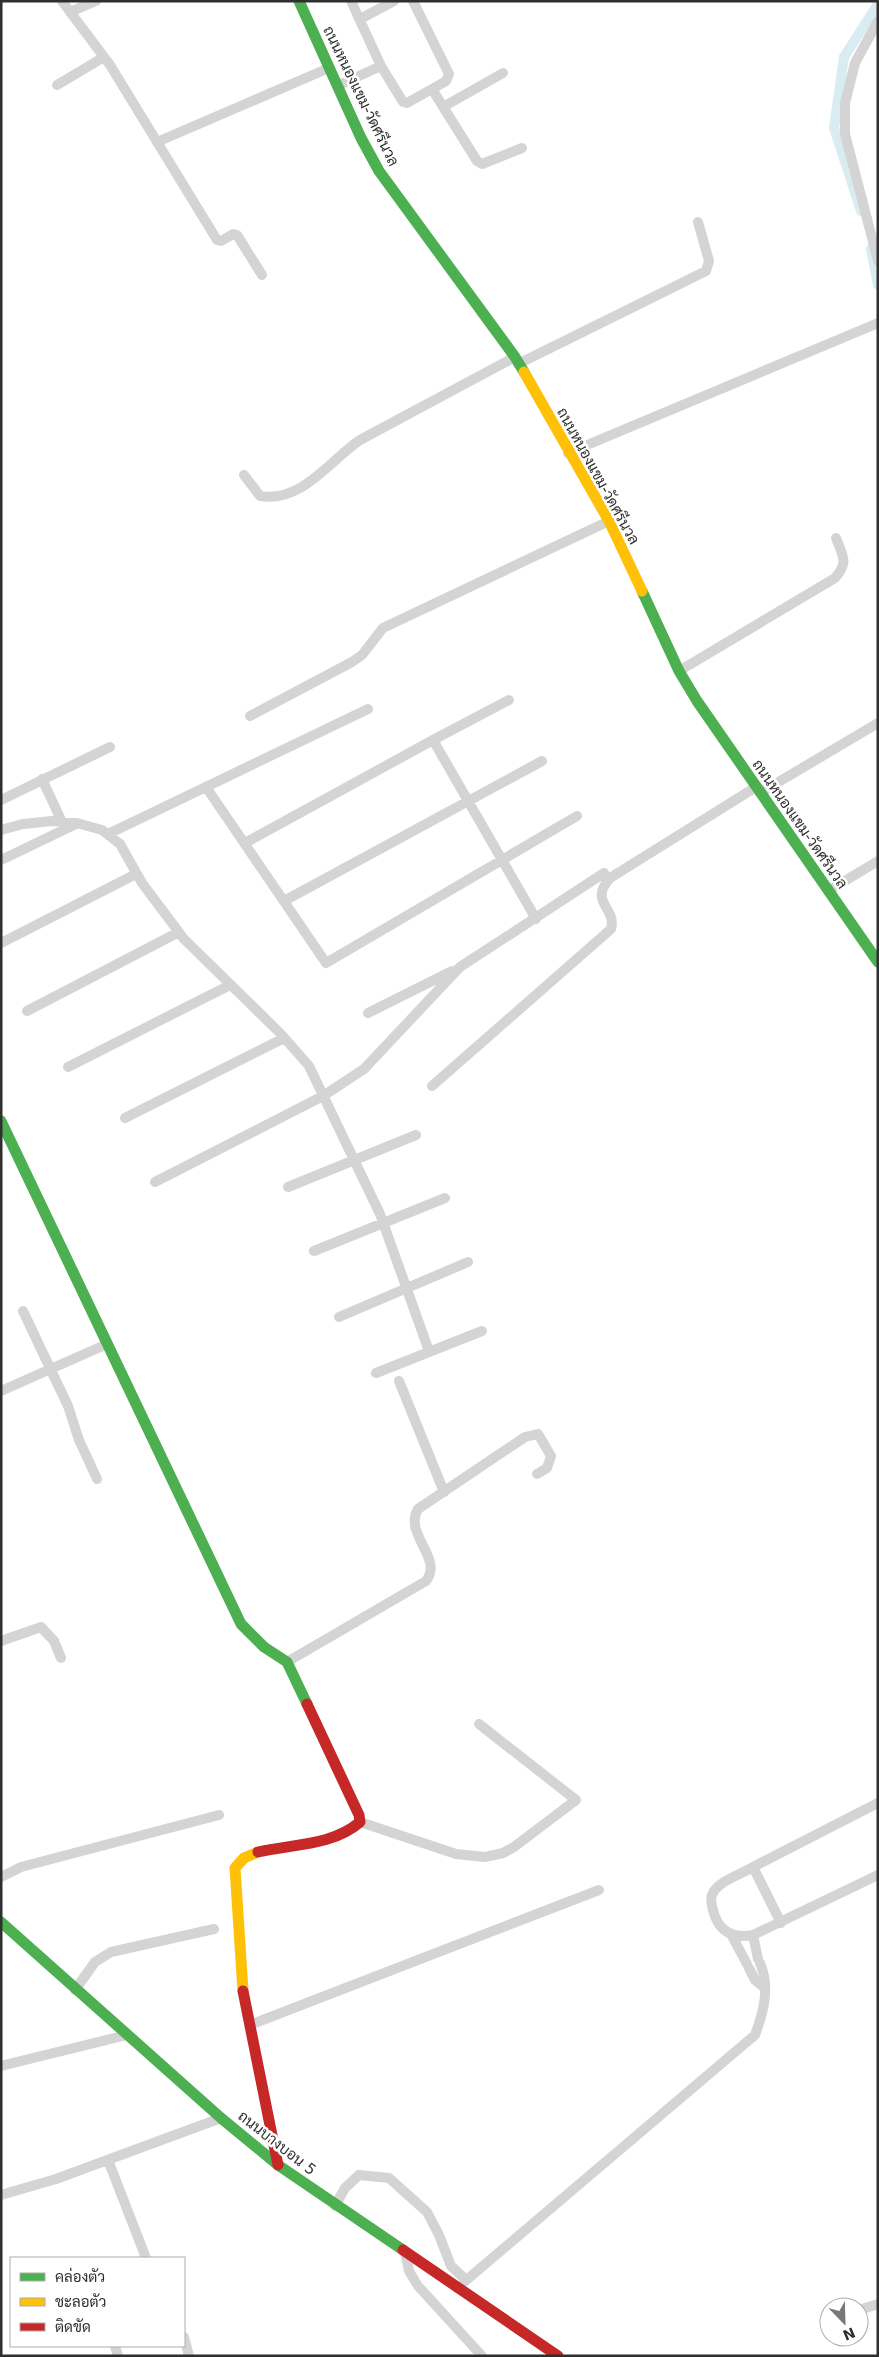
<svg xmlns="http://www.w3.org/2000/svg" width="879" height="2357" font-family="'DejaVu Sans',Sarabun,sans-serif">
	<rect width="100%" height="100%" fill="#fff"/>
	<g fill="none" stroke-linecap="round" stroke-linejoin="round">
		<path stroke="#d8ecf2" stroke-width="10" d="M861,211L834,128L844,57L878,4
			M871,249L878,285"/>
		<path stroke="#d4d4d4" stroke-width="10" d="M62,1L110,65L217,240L221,241L233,234L237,235L262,275
			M413,1L449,74L446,81L432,89
			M70,12L96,1
			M360,19L394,1
			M878,21L855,63L845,103V134L878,261
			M381,66L403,102L407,103L432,89L477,161L482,164L522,148
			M57,85L104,57
			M337,86L381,66L351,1
			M443,107L503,73
			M157,142L329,68
			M518,364L706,271L709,261L698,222
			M568,453L878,323
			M244,475L260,496C302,503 329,461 360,440L515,357
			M679,671L835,578C849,562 843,557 836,538
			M250,716L352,662L362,655L383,628L609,521
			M433,740L509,700
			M42,779L62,822
			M206,787L326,963L577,816
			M760,793L878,723
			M1,800L110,747
			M1,830L23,824L52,821L77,823L102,830L120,844L142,883L184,939L281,1034L309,1066L380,1214L429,1351
			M108,834L368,709
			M245,843L433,740L536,919
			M1,860L76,824
			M828,891L878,861
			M284,901L542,761
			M1,943L136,874
			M27,1011L179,932
			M368,1013L452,971
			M68,1067L230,985
			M432,1086L611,929C617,907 588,903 610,878L756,787
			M125,1118L284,1038
			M155,1182L323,1096L364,1069L460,967L604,873
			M288,1187L416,1135
			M314,1251L445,1198
			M23,1311L68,1406L79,1440L97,1479
			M339,1317L468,1262
			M376,1373L482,1331
			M399,1381L444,1492
			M1,1391L107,1344
			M1,1641L41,1627L54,1641L61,1658
			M287,1662L426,1581C444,1558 403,1534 418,1509L525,1437L538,1434L551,1456L547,1468L537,1474
			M360,1822L456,1854L485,1857L503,1853L514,1847L576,1800L479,1724
			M753,1867C742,1874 717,1881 712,1895C710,1899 712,1906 713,1910C718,1931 732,1939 753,1935L878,1875
			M1,1877L21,1867L219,1815
			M781,1923L753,1867L878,1803
			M753,1935L758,1959
			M732,1936L747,1964
			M749,1968L755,1980L765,1988
			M75,1990L95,1962L111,1952L214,1929
			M250,2025L599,1890
			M1,2066L127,2035
			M108,2160L146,2258
			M1,2195L56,2179L221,2118
			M335,2206L345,2188L359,2175L389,2178L427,2212L439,2235L451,2266L466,2280
			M405,2252L409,2271L418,2286L482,2356
			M457,2288L755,2035C764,2011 770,1987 760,1963
			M859,2310L878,2304
			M184,2337L189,2356
			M115,2346L118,2356"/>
		<path stroke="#4caf50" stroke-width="11" d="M299,1L361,138L379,171L515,357L524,372
			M642,591L679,671L697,701L878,962
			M1,1121L241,1624L264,1647L287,1662L307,1704
			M1,1922L221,2118L278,2165L403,2250"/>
		<path stroke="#ffc107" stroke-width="11" d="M524,372L609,521L642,591
			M243,1991L235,1868L244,1858L258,1852"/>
		<path stroke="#c62828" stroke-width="11" d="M258,1852C293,1844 332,1846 360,1822L359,1815L307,1704
			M243,1991L278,2165
			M403,2250L558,2356"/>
	</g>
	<g text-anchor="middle" stroke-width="5" stroke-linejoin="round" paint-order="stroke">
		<g font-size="15" fill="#2f2f2f" stroke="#fff">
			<text transform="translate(361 96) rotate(64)" y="5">ถนนหนองแขม-วัดศรีนวล</text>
			<text transform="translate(598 476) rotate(61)" y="5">ถนนหนองแขม-วัดศรีนวล</text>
			<text transform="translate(800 824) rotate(55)" y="5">ถนนหนองแขม-วัดศรีนวล</text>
			<text transform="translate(277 2143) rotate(38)" y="5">ถนนบางบอน 5</text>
		</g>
	</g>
	<rect width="879" height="2357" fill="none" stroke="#2f2f2f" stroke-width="5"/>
	<rect x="10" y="2257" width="175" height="90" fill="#ffffff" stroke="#acacac"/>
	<rect x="20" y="2273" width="25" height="8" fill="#4caf50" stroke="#acacac"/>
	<text x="55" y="2282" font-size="15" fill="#2f2f2f">คล่องตัว</text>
	<rect x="20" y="2298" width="25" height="8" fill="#ffc107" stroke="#acacac"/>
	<text x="55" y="2307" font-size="15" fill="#2f2f2f">ชะลอตัว</text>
	<rect x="20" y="2323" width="25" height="8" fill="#c62828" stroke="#acacac"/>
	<text x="55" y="2332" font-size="15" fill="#2f2f2f">ติดขัด</text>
	<g transform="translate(844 2322) rotate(157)"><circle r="24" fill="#ffffff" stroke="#acacac"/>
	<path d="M0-4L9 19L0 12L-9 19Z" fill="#787878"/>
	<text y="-8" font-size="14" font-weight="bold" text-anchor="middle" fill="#2f2f2f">N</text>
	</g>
</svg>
